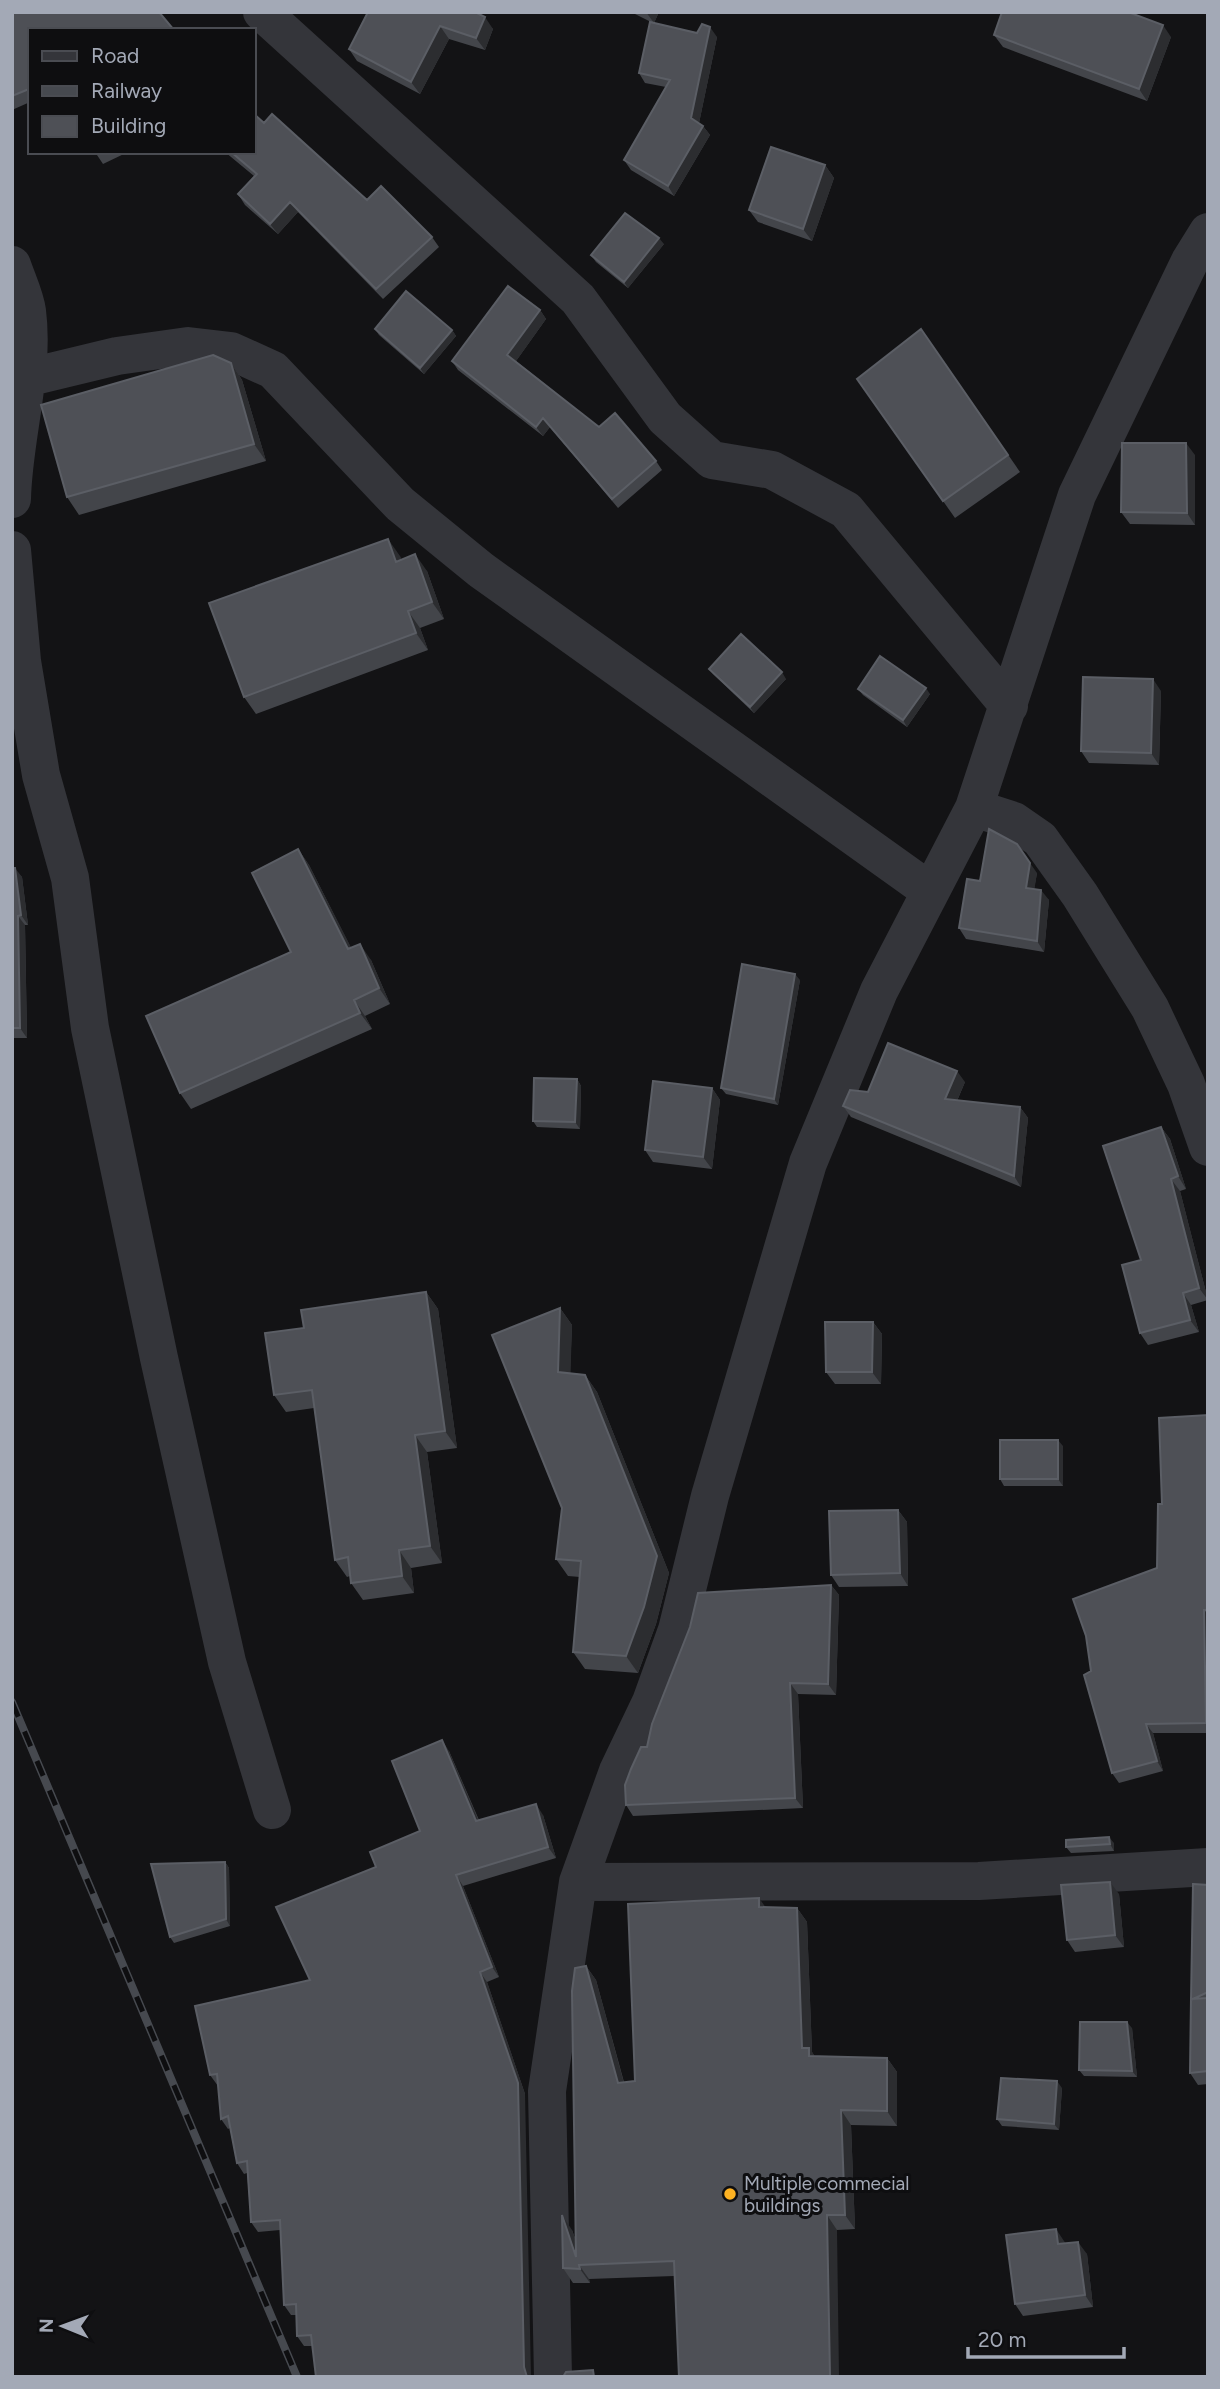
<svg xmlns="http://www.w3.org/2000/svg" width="1220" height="2389" font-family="Figtree,sans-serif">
	<rect width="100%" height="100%" fill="#131315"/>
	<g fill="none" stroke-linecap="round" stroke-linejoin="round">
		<path stroke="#34353a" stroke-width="38" d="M262,12L578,299L665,418L712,460L772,470L846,510L1009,706
			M12,265C17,280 25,296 27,311C35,372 13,439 12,499
			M26,378L117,356L188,346L231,351L273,370L400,504L481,570L930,891
			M12,550L22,661L41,775L70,878L90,1028L159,1358L227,1662L272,1810
			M974,808L1014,821L1040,839L1080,895L1150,1008L1186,1084L1208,1147
			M578,1882L979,1881L1208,1867
			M553,2377L547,2091L578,1882L618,1771L651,1702L677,1630L710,1496L808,1163L879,991L974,808L1077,495L1190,261L1208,232"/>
		<g stroke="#46494f" stroke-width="8">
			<path id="rail" d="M12,1702L297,2377"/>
		</g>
		<use href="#rail" stroke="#0e0e10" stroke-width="5" stroke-dasharray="16" stroke-linecap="butt"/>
	</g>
	<path fill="#43454a" d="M12,12L30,30V102L12,110Z
		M363,12H475L493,29L485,50L449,39L420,94L357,61L349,49L367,13Z
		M631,12H659L654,23L717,37L699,123L703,126L710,135L674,196L631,170L624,160L666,87L645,83L639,73L653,23Z
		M994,35L1171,37L1147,101L1003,47Z
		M264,123L367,200L432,237L439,247L383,299L298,212L278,234L245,205L238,194L254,176L225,152H254Z
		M95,152H128L103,164Z
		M825,165L834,178L812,241L758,222L749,210Z
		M664,244L628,288L596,262L591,255Z
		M540,310L546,319L516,361L599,427L656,461L662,470L618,508L550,427L543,436L458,370L452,361Z
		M375,329L452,330L456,336L424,374L379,335Z
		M921,329L1020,472L955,518L857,379Z
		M231,363L242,380L266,461L79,515L67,497Z
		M1195,455V525L1130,524L1121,512Z
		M400,556L401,560L427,571L444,619L420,628L428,650L256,714L244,697Z
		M709,669L786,679L754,713L714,675Z
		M858,689L930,694L907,727L863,695Z
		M1161,691L1159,765L1089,763L1081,751Z
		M298,849L309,865L351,948L371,960L390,1004L365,1016L372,1029L191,1109L180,1093L291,952Z
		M12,868L22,877L28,925H25L27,1038H12Z
		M1037,873L1034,889L1049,900L1044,952L966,939L959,928L980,881Z
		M800,980L778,1105L726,1094L721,1088Z
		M577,1079L581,1086L580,1129L537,1127L533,1121Z
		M965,1082L957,1101L1020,1107L1028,1118L1021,1187L851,1117L843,1106L868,1092Z
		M712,1088L720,1100L712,1169L653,1162L645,1150Z
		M1161,1127L1170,1139L1186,1189L1180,1191L1208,1300L1191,1305L1199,1332L1148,1345L1140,1333L1141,1260Z
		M426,1292L438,1309L457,1448L427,1452L442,1563L411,1568L414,1593L363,1600L351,1583L350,1576L347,1577L335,1560L314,1408L286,1412L274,1395L304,1328Z
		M560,1308L572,1325L570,1373L585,1375L597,1392L669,1573L656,1624L638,1673L585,1669L573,1652L580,1577L568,1576L556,1559L562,1508Z
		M873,1322L882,1334L881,1384H835L826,1372Z
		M1208,1415V1733H1153L1163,1771L1119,1783L1112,1773L1091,1671L1157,1568L1162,1504Z
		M1063,1446V1486H1004L1000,1479Z
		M898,1510L907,1522L908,1586L839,1587L831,1575Z
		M831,1585L839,1595L836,1695L798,1694L803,1808L633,1816L626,1805L647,1747Z
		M449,1751L479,1820L543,1815L556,1858L463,1886L499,1977L487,1982L525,2094L312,2346H304L297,2336L296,2315H291L284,2305L280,2230L258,2232L251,2222L247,2173L244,2174L237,2163L230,2128L228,2129L221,2119L218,2086L210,2075L310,1980L376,1867L420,1831Z
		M1114,1843V1851L1071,1853L1066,1847Z
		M225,1862L229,1868L230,1926L174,1943L170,1937Z
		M1193,1884L1208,1885V2084L1198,2085L1190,2073Z
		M1119,1894L1124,1947L1075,1952L1067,1940Z
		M765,1907L797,1908L807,1922L812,2052L815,2057L887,2058L897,2072V2126L851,2125L855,2229L837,2230L674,2276L589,2279L590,2283H573L563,2268L572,2230L576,2241L586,1966L596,1980L624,2082L635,2081Z
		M1132,2028L1137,2077L1084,2076L1079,2070Z
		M1062,2088L1059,2130L1002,2126L997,2119Z
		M1064,2241L1065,2244L1087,2254L1093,2307L1023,2316L1015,2304Z"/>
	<path fill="#2c2d30" d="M646,12H659L654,23Z
		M485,17L493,29L485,50L476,38Z
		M1163,25L1171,37L1147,101L1139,89Z
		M440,26L449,39L420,94L411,82Z
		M710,27L717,37L698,128L691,118Z
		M703,126L710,135L674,196L668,186Z
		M825,165L834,178L812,241L803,229Z
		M290,202L298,212L278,234L270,224Z
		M659,238L664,244L628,288L624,282Z
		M540,310L546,319L514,364L507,355Z
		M452,330L456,336L424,374L420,368Z
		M231,363L242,380L266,461L254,444Z
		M543,418L550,427L543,436L536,427Z
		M1186,443L1195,455V525L1187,513Z
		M388,539L400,556L408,579L396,562Z
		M415,554L427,571L444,619L432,602Z
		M408,611L420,628L428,650L416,633Z
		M782,672L786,679L754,713L750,707Z
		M1153,679L1161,691L1159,765L1151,753Z
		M926,688L930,694L907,727L903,720Z
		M298,849L309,865L360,965L348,949Z
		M1030,863L1037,873L1033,898L1026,888Z
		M15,868L22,877L28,925L21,915Z
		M1041,890L1049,900L1044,952L1037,941Z
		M18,916L25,925L27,1038L20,1028Z
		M360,944L371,960L390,1004L379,988Z
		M795,974L800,980L778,1105L774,1099Z
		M354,1000L365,1016L372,1029L360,1013Z
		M957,1071L965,1082L953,1110L945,1099Z
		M577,1079L581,1086L580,1129L575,1122Z
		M712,1088L720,1100L712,1169L703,1157Z
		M1020,1107L1028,1118L1021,1187L1014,1176Z
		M1161,1127L1170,1139L1186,1189L1178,1176Z
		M1171,1179L1180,1191L1208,1300L1199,1288Z
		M426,1292L438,1309L457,1448L445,1431Z
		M1183,1293L1191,1305L1199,1332L1190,1320Z
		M560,1308L572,1325L570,1390L558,1372Z
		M873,1322L882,1334L881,1384L872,1372Z
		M585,1375L597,1392L669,1573L656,1624L638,1673L626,1656Z
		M415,1435L427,1452L442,1563L430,1546Z
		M1058,1440L1063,1446V1486L1058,1479Z
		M898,1510L907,1522L908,1586L900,1573Z
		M399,1550L411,1568L414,1593L402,1576Z
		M831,1585L839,1595L836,1695L828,1684Z
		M1204,1610L1208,1615V1725L1206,1723Z
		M790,1683L798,1694L803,1808L795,1798Z
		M1146,1724L1153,1733L1163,1771L1157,1761Z
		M442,1740L449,1751L483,1831L476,1821Z
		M536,1804L543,1815L556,1858L548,1847Z
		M1109,1837L1114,1843V1851L1110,1844Z
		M225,1862L229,1868L230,1926L226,1919Z
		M456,1875L463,1886L499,1977L492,1967Z
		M1110,1882L1119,1894L1124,1947L1115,1935Z
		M759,1898L769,1912L759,1907Z
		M797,1908L807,1922L812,2052L819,2062V2071L802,2048Z
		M586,1966L596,1980L628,2098L618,2083Z
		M480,1972L487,1982L525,2094L531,2377H527L524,2367Z
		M1127,2022L1132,2028L1137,2077L1132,2071Z
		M887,2058L897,2072V2126L887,2111Z
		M1057,2081L1062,2088L1059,2130L1054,2124Z
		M841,2110L851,2125L855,2229L845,2215Z
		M562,2215L572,2230L584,2264L576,2257Z
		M827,2215L837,2230L839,2377H830Z
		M1056,2229L1064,2241L1067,2257L1058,2244Z
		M1078,2242L1087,2254L1093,2307L1085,2295Z
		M579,2265L589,2279L590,2283L580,2269Z"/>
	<path fill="#4e5056" stroke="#5b5e65" stroke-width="2" d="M12,12H159L174,30H30V90L29,89L12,96Z
		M368,12H475L485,17L476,38L440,26L411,82L349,49Z
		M1002,12H1128L1163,25L1139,89L994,35Z
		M650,22L697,33L702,24L710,27L691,118L703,126L668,186L624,160L670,80L639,73Z
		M254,114L264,123L272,114L367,200L381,186L432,237L376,289L290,202L270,224L238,194L257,174L231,152H254Z
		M771,147L825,165L803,229L749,210Z
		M625,213L659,238L624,282L591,255Z
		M508,286L540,310L507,355L599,427L615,413L656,461L612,499L543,418L536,427L452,361Z
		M406,291L452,330L420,368L375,329Z
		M921,329L1008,455L943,501L857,379Z
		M213,355L231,363L254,444L67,497L41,405Z
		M1122,443H1186L1187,513L1121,512Z
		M388,539L396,562L415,554L432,602L408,611L416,633L244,697L209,603Z
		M741,634L782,672L750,707L709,669Z
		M880,656L926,688L903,720L858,689Z
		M1083,677L1153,679L1151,753L1081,751Z
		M989,829L1017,844L1030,863L1026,888L1041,890L1037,941L959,928L967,879L980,881Z
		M298,849L348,949L360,944L379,988L354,1000L360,1013L180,1093L146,1016L291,952L252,873Z
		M12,868H15L21,915L18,916L20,1028H12Z
		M742,964L795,974L774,1099L721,1088Z
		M888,1043L957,1071L945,1099L1020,1107L1014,1176L843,1106L850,1090L868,1092Z
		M534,1078L577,1079L575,1122L533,1121Z
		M653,1081L712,1088L703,1157L645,1150Z
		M1161,1127L1178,1176L1171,1179L1199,1288L1183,1293L1190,1320L1140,1333L1122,1265L1141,1260L1103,1146Z
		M426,1292L445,1431L415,1435L430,1546L399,1550L402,1576L351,1583L348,1557L335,1560L312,1390L274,1395L265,1333L304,1328L301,1310Z
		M560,1308L558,1372L585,1375L657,1556L644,1607L626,1656L573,1652L581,1561L556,1559L562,1508L492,1335Z
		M825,1322H873L872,1372H826Z
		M1208,1415V1610H1204L1206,1723L1146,1724L1157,1761L1112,1773L1084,1675L1091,1671L1086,1636L1073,1599L1157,1568L1158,1504H1162L1159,1418Z
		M1000,1440H1058V1479H1000Z
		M898,1510L900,1573L831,1575L829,1511Z
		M831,1585L828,1684L790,1683L795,1798L626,1805L625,1785L631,1769L641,1747H647L652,1724L690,1627L698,1593Z
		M442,1740L476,1821L536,1804L548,1847L456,1875L492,1967L480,1972L518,2083L524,2367L527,2377H316L311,2335L297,2336L296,2304L284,2305L280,2220L251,2222L247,2161L237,2163L228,2116L221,2119L217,2074L210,2075L195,2006L310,1980L276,1907L376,1867L370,1852L420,1831L392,1761Z
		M1109,1837L1110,1844L1066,1847V1840Z
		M225,1862L226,1919L170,1937L151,1864Z
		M1110,1882L1115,1935L1067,1940L1061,1885Z
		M1193,1884L1208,1885V1992L1191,2000Z
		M759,1898V1907L797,1908L802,2048H809V2056L887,2058V2111L841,2110L845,2215H827L830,2377H679L674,2261L579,2265L580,2269L563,2268L562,2215L576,2257L572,1991L575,1968L586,1966L618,2083L635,2081L628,1904Z
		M1208,1998V2071L1190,2073L1191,1999Z
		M1080,2022H1127L1132,2071L1079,2070Z
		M1001,2078L1057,2081L1054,2124L997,2119Z
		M1056,2229L1058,2244L1078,2242L1085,2295L1015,2304L1006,2235Z
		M593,2370L594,2377H563L566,2372Z"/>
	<circle fill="#fdb222" stroke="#0e0e10" stroke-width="2.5" cx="730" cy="2194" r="7"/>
	<g text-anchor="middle" stroke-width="6" stroke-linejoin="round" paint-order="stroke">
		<g font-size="19" fill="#a3a9b6" stroke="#0e0e10" text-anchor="start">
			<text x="744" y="2190">Multiple commecial<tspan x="744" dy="22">buildings</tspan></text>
		</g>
	</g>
	<rect width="1220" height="2389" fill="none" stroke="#a3a9b6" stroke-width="28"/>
	<rect x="28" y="28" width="228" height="126" fill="#0e0e10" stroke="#4a4c52" stroke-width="2"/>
	<rect x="42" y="51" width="35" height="10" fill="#34353a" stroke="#4a4c52" stroke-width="2"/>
	<text x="91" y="63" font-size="21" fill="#a3a9b6">Road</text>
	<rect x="42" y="86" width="35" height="10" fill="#46494f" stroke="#4a4c52" stroke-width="2"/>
	<text x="91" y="98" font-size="21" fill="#a3a9b6">Railway</text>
	<rect x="42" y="116" width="35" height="21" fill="#4e5056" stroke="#4a4c52" stroke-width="2"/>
	<text x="91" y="133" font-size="21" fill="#a3a9b6">Building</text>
	<g transform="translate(63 2326) rotate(271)" stroke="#0e0e10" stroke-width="5" paint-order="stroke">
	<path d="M0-5L12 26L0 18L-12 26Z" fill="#a3a9b6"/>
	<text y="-10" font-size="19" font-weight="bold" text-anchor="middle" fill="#a3a9b6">N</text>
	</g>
	<path d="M968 2347v10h156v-10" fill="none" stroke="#a3a9b6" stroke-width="3.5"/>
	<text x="978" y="2347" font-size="21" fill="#a3a9b6" stroke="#0e0e10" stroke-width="5" paint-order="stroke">20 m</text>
</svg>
